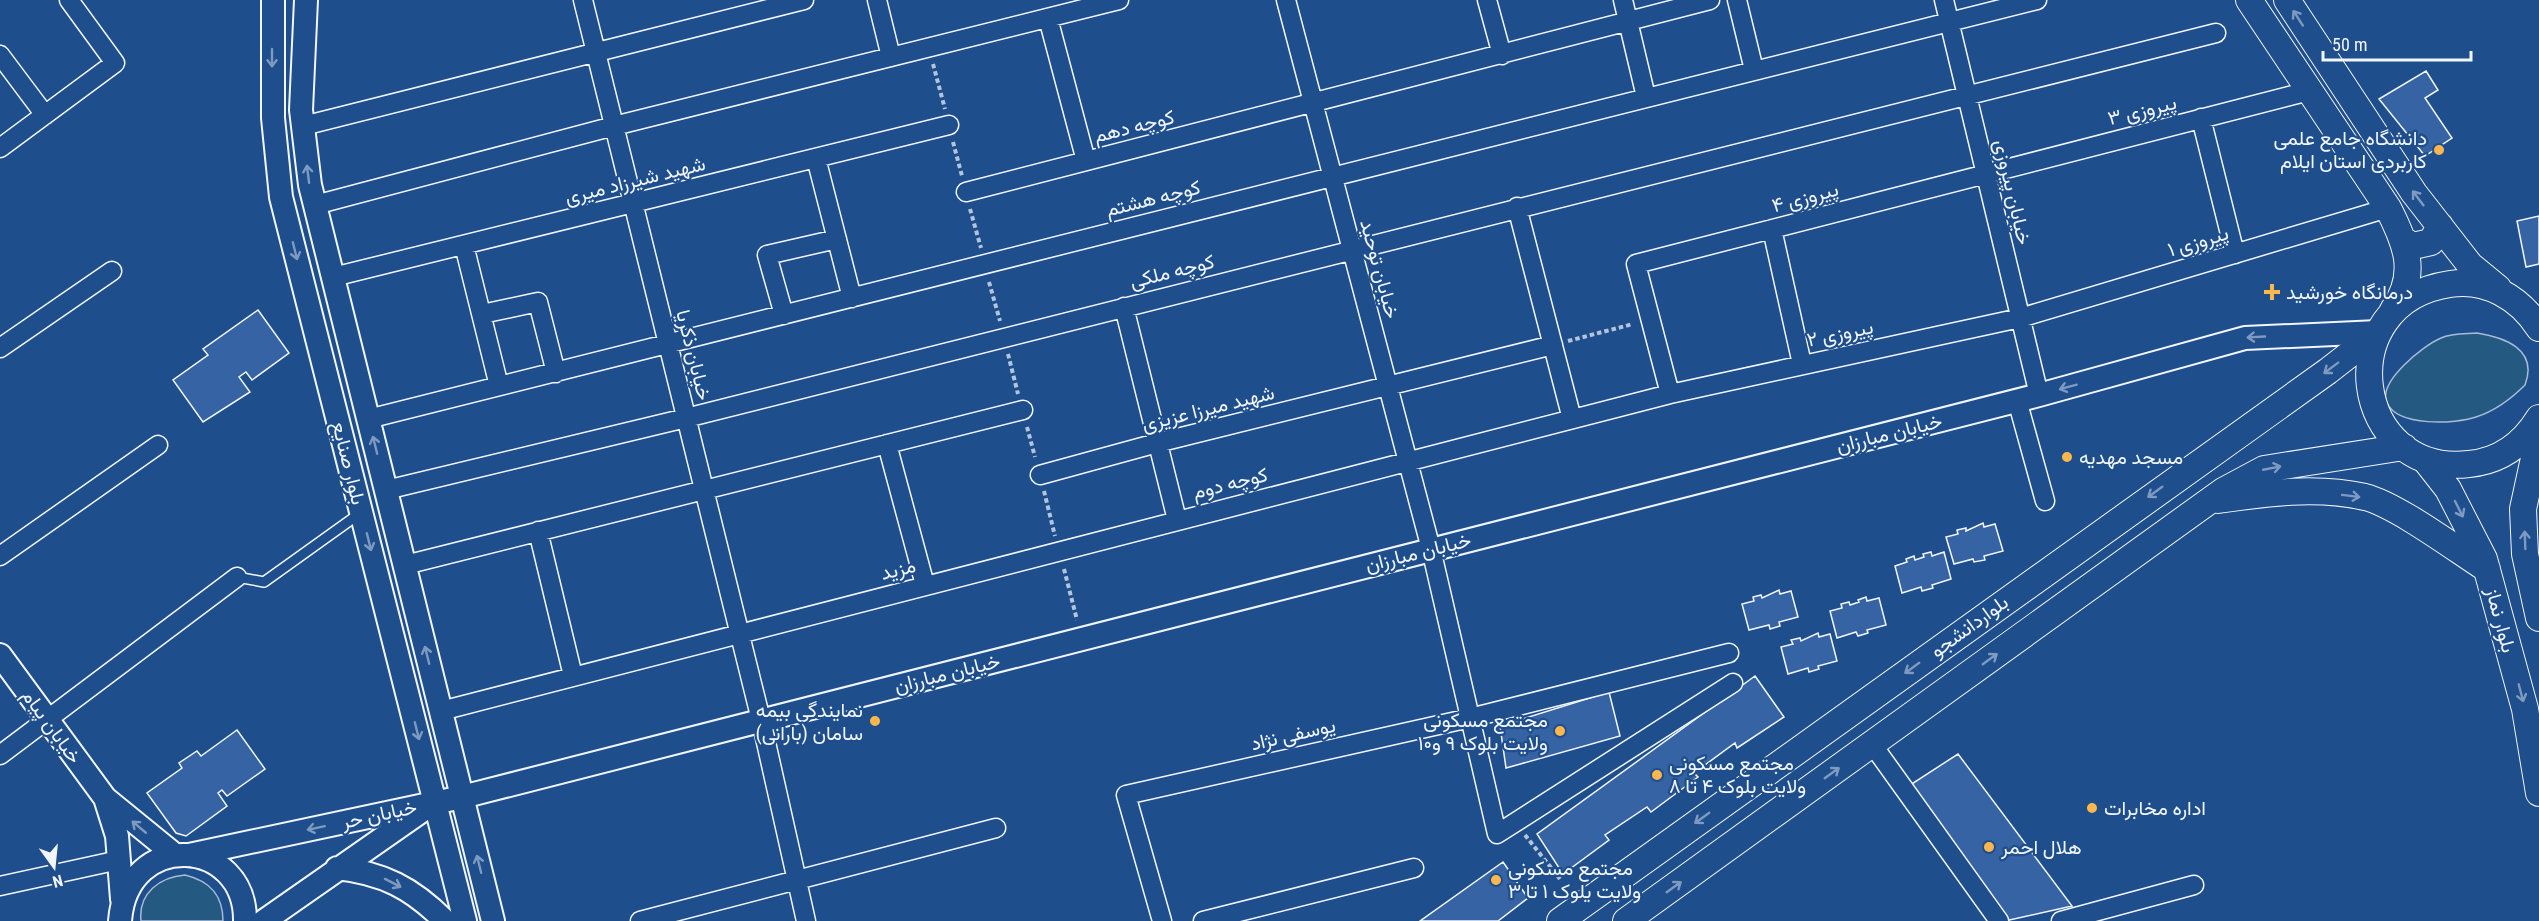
<svg xmlns="http://www.w3.org/2000/svg" width="2539" height="921" font-family="'Roboto Condensed',Vazirmatn,sans-serif">
	<rect width="100%" height="100%" fill="#1f4e8c"/>
	<path fill="#245a82" stroke="#a8bbd7" stroke-width="1.5" d="M2477,333C2502,337 2539,348 2525,385C2511,399 2495,411 2476,417C2455,424 2398,427 2387,403C2377,382 2424,345 2441,338C2452,333 2465,334 2477,333Z
		M185,875C210,881 223,895 223,921H141C138,893 160,877 185,875Z"/>
	<path fill="#3563a3" stroke="#f2f6ff" stroke-width="1.5" d="M2426,71L2438,90L2425,98L2452,138L2425,156L2379,99Z
		M2539,216V264L2526,267L2517,221Z
		M258,310L289,353L252,380L246,372L239,377L250,392L203,422L173,380L208,355L203,349Z
		M1983,523L1984,527L1995,524L2003,551L1984,556L1985,560L1974,562L1973,559L1954,564L1946,537L1958,534L1957,530L1966,528V531Z
		M1931,552L1932,556L1944,552L1951,579L1932,585L1933,588L1922,591L1921,587L1902,593L1895,566L1907,562L1906,559L1914,556L1915,560L1924,557L1923,554Z
		M1779,590L1780,594L1791,591L1798,617L1779,622L1780,626L1770,629L1769,625L1749,630L1742,604L1754,601L1753,597L1761,595L1762,598Z
		M1866,597L1867,601L1879,598L1886,625L1867,630L1868,633L1858,636L1856,632L1837,638L1830,611L1842,608L1841,604L1849,602L1850,605L1859,602L1858,600Z
		M1818,633L1819,637L1830,634L1837,661L1818,666L1819,669L1809,672L1808,668L1788,674L1781,647L1793,644L1791,640L1800,638L1801,641Z
		M1755,676L1784,717L1737,748L1735,743L1694,773L1698,777L1651,812L1647,807L1605,835L1609,840L1563,874L1537,834Z
		M1609,692L1620,736L1506,768L1500,726Z
		M237,730L265,769L227,796L222,790L218,793L227,806L186,836L176,833L147,793L182,768L179,763L197,751L201,756Z
		M1958,754L2072,906L2005,921L1904,789Z
		M1503,862L1528,898L1498,921H1420Z"/>
	<g fill="none" stroke-linecap="round" stroke-linejoin="round">
		<g stroke="#f2f6ff" stroke-width="12">
			<path id="service" d="M237,577L264,582L359,514"/>
		</g>
		<g stroke="#f2f6ff" stroke-width="21">
			<path id="minor" d="M583,0L761,720L806,921
				M877,0L891,57
				M1286,0L1431,549L1497,834L1733,683
				M1487,0L1502,55
				M1623,0L1646,97
				M1737,0L1754,70
				M1944,0L2039,395
				M1048,18L1086,161
				M0,55L45,115
				M2201,118L2235,254
				M303,126L804,0
				M0,148L115,63L69,0
				M816,158L852,298
				M966,192L1710,0
				M315,205L614,126L1119,0
				M1517,207L1572,419
				M1772,229L1802,364
				M464,245L499,386
				M333,277L949,125
				M1124,307L1177,520
				M482,314L538,302L556,373
				M784,315L767,255L837,239
				M0,348L112,271
				M1670,394L1636,264L2309,91
				M2017,400L2045,501
				M368,419L2037,0
				M887,444L925,585
				M1040,475L1157,443L1553,345
				M386,490L686,418L2216,33
				M538,531L573,676
				M0,556L158,445
				M405,565L1023,410
				M441,711L1670,394L2020,318L2388,208
				M1872,744L1999,921
				M0,755L237,577
				M0,886L119,860
				M640,921L996,828
				M1162,921L1126,795L1470,718L1729,653
				M1203,921L1414,868
				M2061,921L2194,885"/>
		</g>
		<g stroke="#f2f6ff" stroke-width="26">
			<path id="tertiary" d="M273,0V118L281,197L465,921
				M306,0L301,110L310,185L493,921
				M0,655L105,798L175,855
				M105,798L117,836L122,899
				M189,855L462,797L2039,395L2245,338L2378,332
				M337,868C383,873 412,888 445,921
				M120,921C127,829 246,837 245,921
				M264,921L423,810"/>
		</g>
		<g stroke="#f2f6ff" stroke-width="28">
			<path id="secondary" d="M2249,0L2388,208C2406,243 2419,274 2393,310
				M2287,0L2414,193L2470,265L2498,288
				M2405,241L2413,246L2431,242L2440,226
				M2539,328C2520,298 2486,278 2450,284C2328,302 2352,478 2469,464C2500,461 2523,444 2539,418
				M2539,435L2523,509L2525,554L2539,618
				M2426,461L2448,489L2484,559L2525,709L2539,793
				M2218,500C2266,493 2316,486 2365,497C2397,505 2457,550 2487,569
				M1560,921L2328,371L2378,332
				M1626,921L2223,491L2264,469L2404,447"/>
		</g>
		<path stroke="#b3c4dc" stroke-width="4" stroke-dasharray="4.5 3" stroke-linecap="butt" d="M933,64L945,109
			M953,142L962,176
			M970,209L981,248
			M989,282L1000,321
			M1568,341L1633,324
			M1008,354L1018,394
			M1027,427L1035,457
			M1044,491L1055,536
			M1064,569L1077,620
			M1525,835L1560,879"/>
		<use href="#service" stroke="#1f4e8c" stroke-width="9"/>
		<use href="#minor" stroke="#1f4e8c" stroke-width="18"/>
		<use href="#tertiary" stroke="#1f4e8c" stroke-width="22"/>
		<use href="#secondary" stroke="#1f4e8c" stroke-width="26"/>
	</g>
	<defs><path id="oneway-shaft" d="M-6 0H5M1.5-3L5.5 0L1.5 3" fill="none" stroke-width="1.6" stroke-linecap="round" stroke-linejoin="round" transform="scale(1.5)"/></defs>
	<g stroke="#7e9ac0">
		<use href="#oneway-shaft" transform="translate(2298 18) rotate(-123)"/>
		<use href="#oneway-shaft" transform="translate(272 58) rotate(90)"/>
		<use href="#oneway-shaft" transform="translate(308 174) rotate(-97)"/>
		<use href="#oneway-shaft" transform="translate(2418 198) rotate(-127)"/>
		<use href="#oneway-shaft" transform="translate(295 251) rotate(76)"/>
		<use href="#oneway-shaft" transform="translate(2256 337) rotate(177)"/>
		<use href="#oneway-shaft" transform="translate(2331 368) rotate(143)"/>
		<use href="#oneway-shaft" transform="translate(2068 387) rotate(165)"/>
		<use href="#oneway-shaft" transform="translate(375 445) rotate(-104)"/>
		<use href="#oneway-shaft" transform="translate(2272 468) rotate(-11)"/>
		<use href="#oneway-shaft" transform="translate(2155 492) rotate(144)"/>
		<use href="#oneway-shaft" transform="translate(2351 496) rotate(7)"/>
		<use href="#oneway-shaft" transform="translate(2459 509) rotate(63)"/>
		<use href="#oneway-shaft" transform="translate(2525 540) rotate(-92)"/>
		<use href="#oneway-shaft" transform="translate(369 542) rotate(76)"/>
		<use href="#oneway-shaft" transform="translate(427 655) rotate(-104)"/>
		<use href="#oneway-shaft" transform="translate(1990 659) rotate(-36)"/>
		<use href="#oneway-shaft" transform="translate(1912 668) rotate(144)"/>
		<use href="#oneway-shaft" transform="translate(2521 693) rotate(75)"/>
		<use href="#oneway-shaft" transform="translate(417 731) rotate(76)"/>
		<use href="#oneway-shaft" transform="translate(1832 773) rotate(-36)"/>
		<use href="#oneway-shaft" transform="translate(1702 818) rotate(144)"/>
		<use href="#oneway-shaft" transform="translate(139 827) rotate(-140)"/>
		<use href="#oneway-shaft" transform="translate(316 828) rotate(168)"/>
		<use href="#oneway-shaft" transform="translate(479 864) rotate(-104)"/>
		<use href="#oneway-shaft" transform="translate(393 883) rotate(27)"/>
		<use href="#oneway-shaft" transform="translate(1674 887) rotate(-36)"/>
	</g>
	<g fill="#ffb74d" stroke="#1f4e8c" stroke-width="2">
		<circle cx="2439" cy="150" r="6"/>
		<path d="M2269 283h6v6h6v6h-6v6h-6v-6h-6v-6h6z"/>
		<circle cx="2067" cy="457" r="6"/>
		<circle cx="875" cy="721" r="6"/>
		<circle cx="1560" cy="731" r="6"/>
		<circle cx="1657" cy="775" r="6"/>
		<circle cx="2092" cy="808" r="6"/>
		<circle cx="1989" cy="847" r="6"/>
		<circle cx="1496" cy="880" r="6"/>
	</g>
	<g text-anchor="middle" stroke-width="4.5" stroke-linejoin="round" paint-order="stroke">
		<g font-size="20" fill="#f2f6ff" stroke="#1f4e8c">
			<text transform="translate(2142 110) rotate(-14)" y="7">پیروزی ۳</text>
			<text transform="translate(1134 126) rotate(-14)" y="7">کوچه دهم</text>
			<text transform="translate(635 180) rotate(-14)" y="7">شهید شیرزاد میری</text>
			<text transform="translate(2013 192) rotate(77)" y="7">خیابان پیروزی</text>
			<text transform="translate(1805 197) rotate(-15)" y="7">پیروزی ۴</text>
			<text transform="translate(1153 198) rotate(-14)" y="7">کوچه هشتم</text>
			<text transform="translate(2198 241) rotate(-17)" y="7">پیروزی ۱</text>
			<text transform="translate(1380 269) rotate(75)" y="7">خیابان توحید</text>
			<text transform="translate(1172 271) rotate(-14)" y="7">کوچه ملکی</text>
			<text transform="translate(1840 333) rotate(-12)" y="7">پیروزی ۲</text>
			<text transform="translate(694 355) rotate(76)" y="7">خیابان ذکریا</text>
			<text transform="translate(1208 408) rotate(-14)" y="7">شهید میرزا عزیزی</text>
			<text transform="translate(1889 433) rotate(-14)" y="7">خیابان مبارزان</text>
			<text transform="translate(349 463) rotate(76)" y="7">بلوار صنایع</text>
			<text transform="translate(1230 483) rotate(-14)" y="7">کوچه دوم</text>
			<text transform="translate(1418 552) rotate(-14)" y="7">خیابان مبارزان</text>
			<text transform="translate(898 569) rotate(-14)" y="7">مزید</text>
			<text transform="translate(2501 620) rotate(75)" y="7">بلوار نماز</text>
			<text transform="translate(1969 626) rotate(-36)" y="7">بلواردانشجو</text>
			<text transform="translate(947 673) rotate(-14)" y="7">خیابان مبارزان</text>
			<text transform="translate(52 726) rotate(54)" y="7">خیابان پیام</text>
			<text transform="translate(1293 734) rotate(-13)" y="7">یوسفی نژاد</text>
			<text transform="translate(379 814) rotate(-12)" y="7">خیابان حر</text>
		</g>
		<g font-size="20" fill="#f2f6ff" stroke="#1f4e8c" text-anchor="start">
			<text x="2427" y="145" text-anchor="end">دانشگاه جامع علمی<tspan x="2427" dy="23">کاربردی استان ایلام</tspan></text>
			<text x="2286" y="299">درمانگاه خورشید</text>
			<text x="2079" y="464">مسجد مهدیه</text>
			<text x="863" y="717" text-anchor="end">نمایندگی بیمه<tspan x="863" dy="23">سامان (بارانی)</tspan></text>
			<text x="1548" y="727" text-anchor="end">مجتمع مسکونی<tspan x="1548" dy="23">ولایت بلوک ۹ و۱۰</tspan></text>
			<text x="1669" y="770">مجتمع مسکونی<tspan x="1669" dy="23">ولایت بلوک ۴ تا ۸</tspan></text>
			<text x="2104" y="815">اداره مخابرات</text>
			<text x="2001" y="854">هلال احمر</text>
			<text x="1508" y="875">مجتمع مسکونی<tspan x="1508" dy="23">ولایت یلوک ۱ تا ۳</tspan></text>
		</g>
	</g>
	<g transform="translate(54 867) rotate(165)" stroke="#1f4e8c" stroke-width="4.5" paint-order="stroke">
	<path d="M0-4.5L10 22L0 15L-10 22Z" fill="#f2f6ff"/>
	<text y="-9" font-size="16" font-weight="bold" text-anchor="middle" fill="#f2f6ff">N</text>
	</g>
	<path d="M2323 51v9h148v-9" fill="none" stroke="#f2f6ff" stroke-width="3"/>
	<text x="2332" y="51" font-size="18" fill="#f2f6ff" stroke="#1f4e8c" stroke-width="4.5" paint-order="stroke">50 m</text>
</svg>
